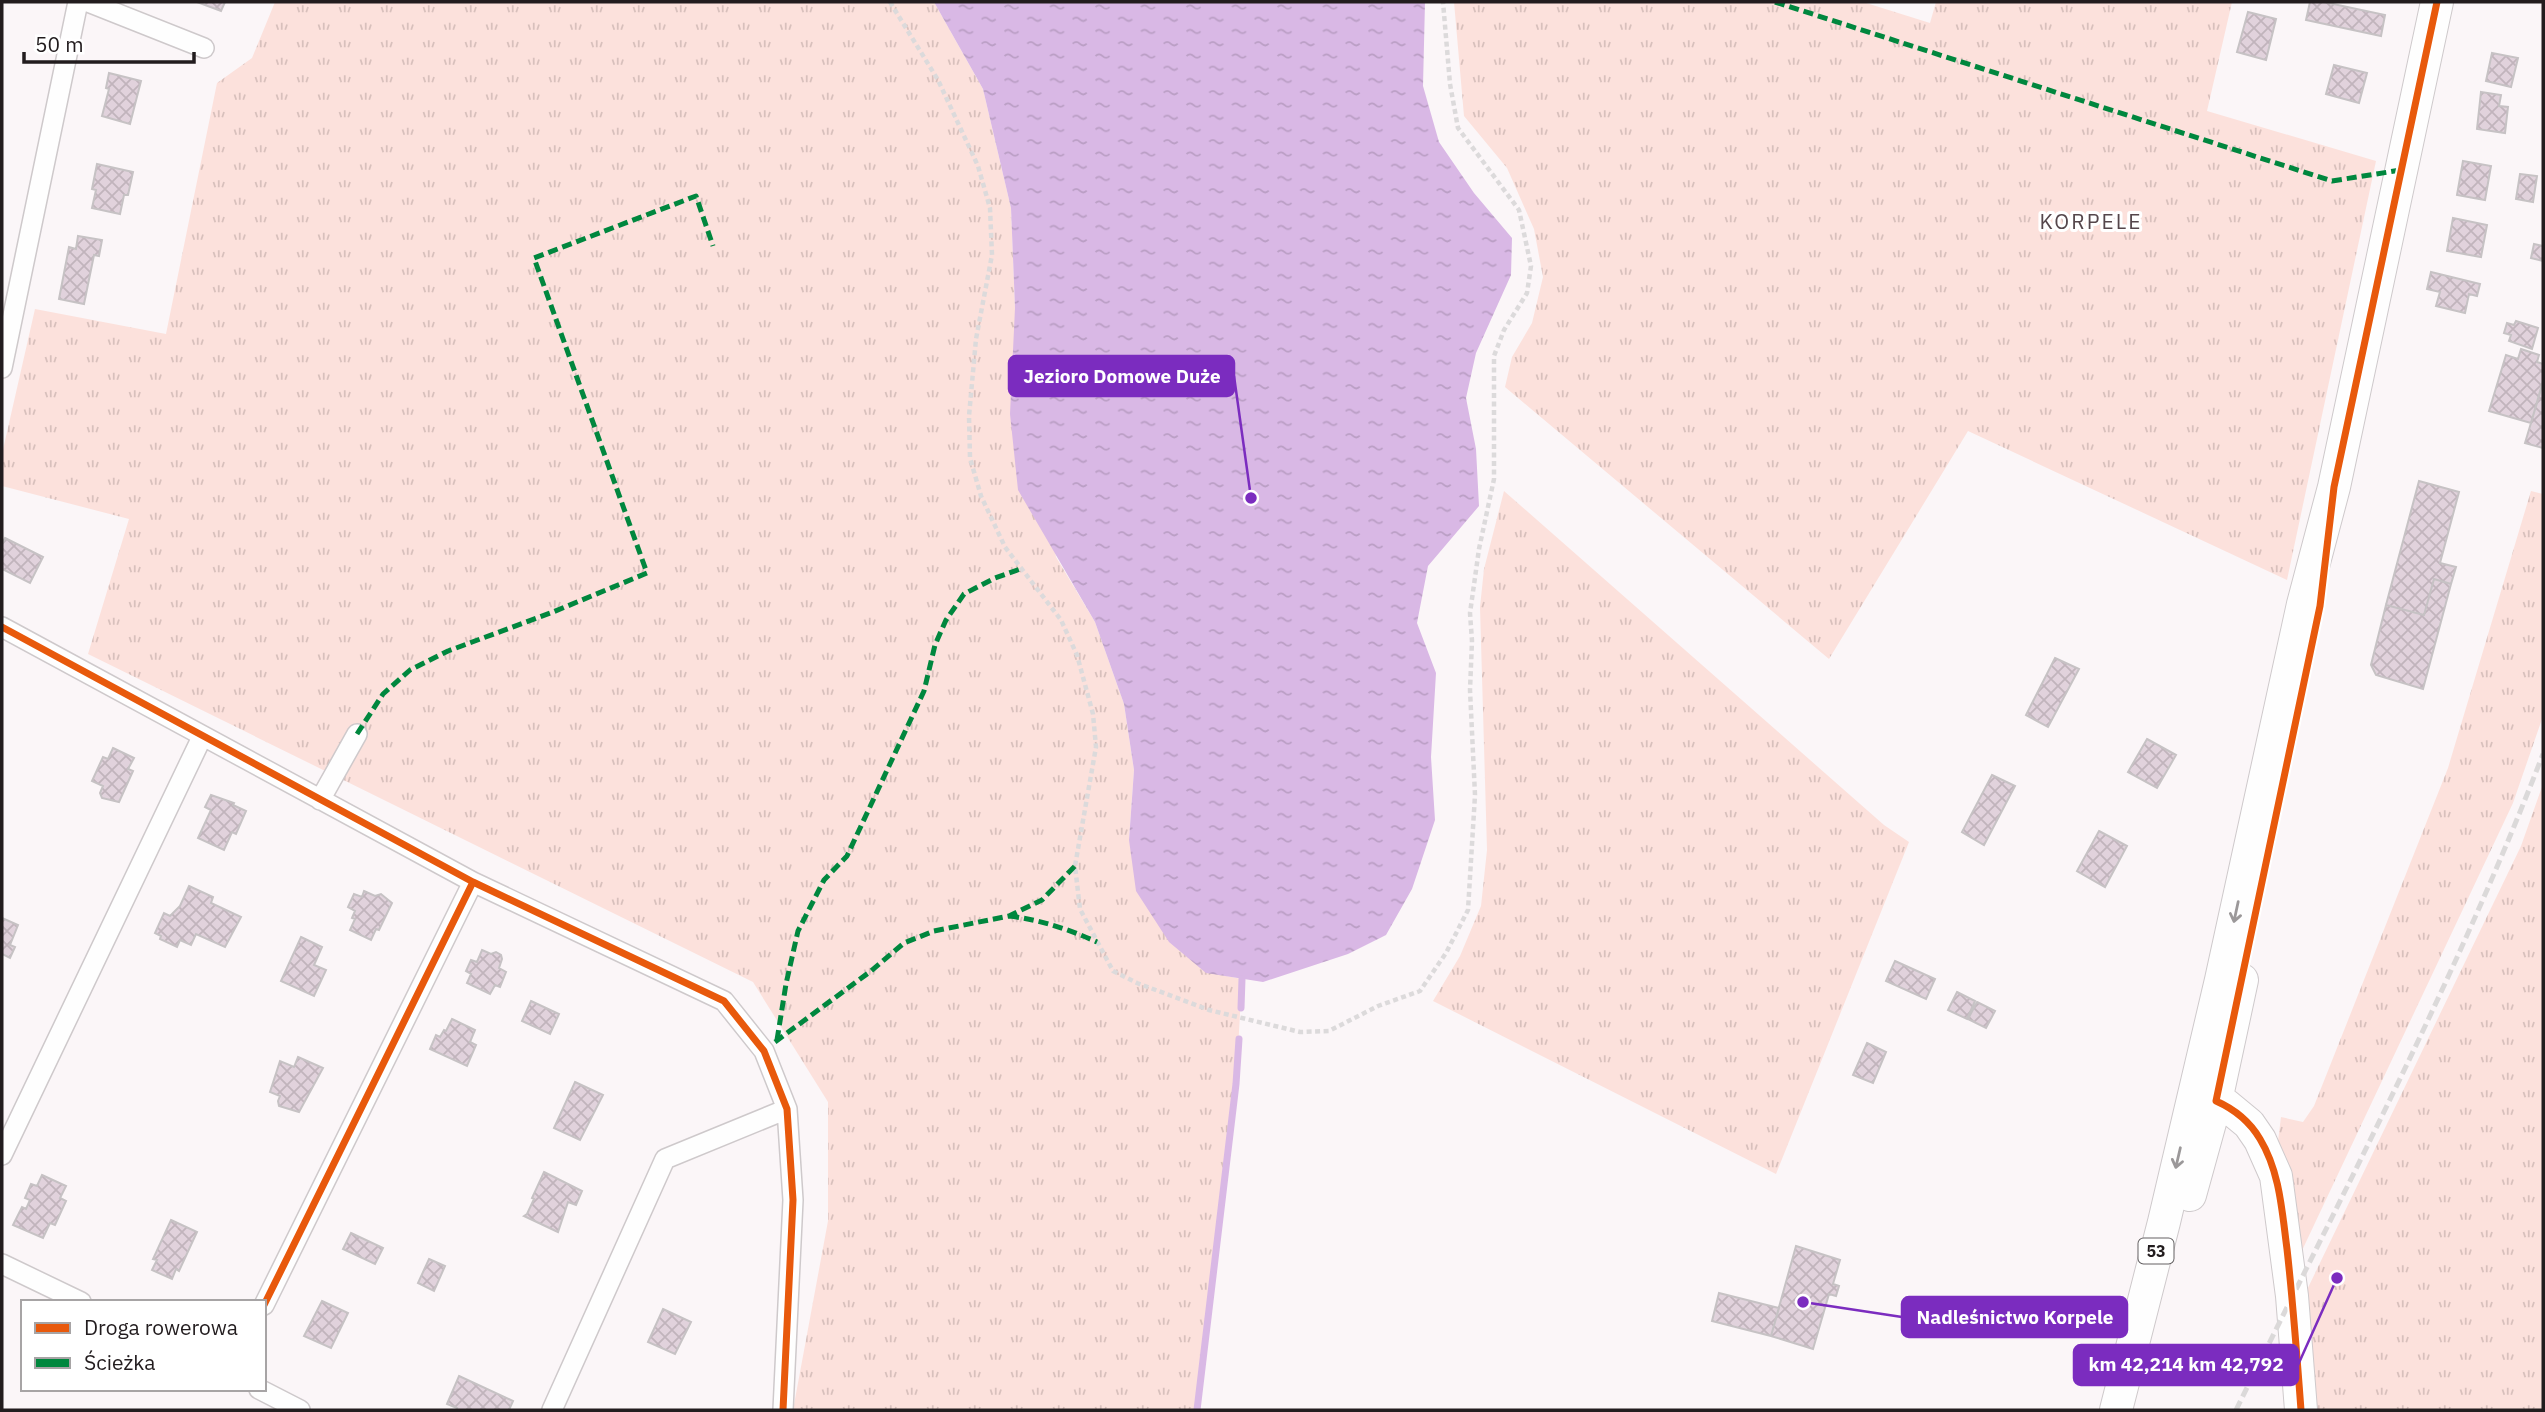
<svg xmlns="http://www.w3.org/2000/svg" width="2545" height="1412" font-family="'IBM Plex Sans',sans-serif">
	<defs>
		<pattern id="grass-tufts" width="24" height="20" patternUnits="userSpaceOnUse" patternTransform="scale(1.75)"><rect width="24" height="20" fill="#fce1dc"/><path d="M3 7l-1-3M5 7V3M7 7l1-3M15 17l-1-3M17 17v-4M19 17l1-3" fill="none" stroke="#d8c0bc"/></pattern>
		<pattern id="water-ripples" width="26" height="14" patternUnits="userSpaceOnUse" patternTransform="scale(1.75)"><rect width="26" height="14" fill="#d9b8e5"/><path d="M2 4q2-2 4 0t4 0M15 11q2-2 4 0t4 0" fill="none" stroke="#ba9ec4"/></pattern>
		<pattern id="building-cross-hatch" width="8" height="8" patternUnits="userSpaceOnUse" patternTransform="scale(1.75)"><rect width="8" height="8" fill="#e1d2dc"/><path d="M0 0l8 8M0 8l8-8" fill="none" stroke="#c1b4bc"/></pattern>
	</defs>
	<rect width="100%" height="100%" fill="#fbf6f8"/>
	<path fill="url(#grass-tufts)" d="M275,2H934L983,89L1011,208L1015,308L1056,557L1095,622L1124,704L1134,770L1129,840L1206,972L1242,979L1236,1084L1197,1410H793L828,1221V1102L753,982L88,654L129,519L2,486V454L35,309L166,334L217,83L252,58Z
		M1454,2H1863L1930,23L1936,2H2232L2207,111L2376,161L2287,580L1968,431L1829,659L1505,387L1512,357L1532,323L1543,277L1534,229L1507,168L1464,116Z
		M1504,491L1884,825L1909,842L1776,1174L1433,1001L1460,956L1481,906L1487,850L1480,607L1484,569Z
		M2531,491L2543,494V716L2513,803L2298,1259L2296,1200L2290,1167L2278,1141L2281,1117L2303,1122L2314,1106L2448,768Z
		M2543,784V1410H2315L2305,1294L2521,846Z"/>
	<path fill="url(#water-ripples)" d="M934,2H1425L1423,86L1439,142L1474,193L1512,238L1511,275L1476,353L1466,398L1476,449L1479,506L1428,566L1417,623L1436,673L1431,757L1435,820L1412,889L1386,935L1348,954L1263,982L1206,973L1169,942L1136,891L1129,840L1134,770L1124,704L1095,622L1018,490L1010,414L1015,308L1011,208L983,89Z"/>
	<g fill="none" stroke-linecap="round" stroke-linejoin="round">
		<path stroke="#d9b8e5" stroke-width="7" d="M1241,1008L1242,979
			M1197,1410L1236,1084L1239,1039"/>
	</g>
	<path fill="url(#building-cross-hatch)" stroke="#c6c2c4" stroke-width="2" d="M197,2H228H225L221,11Z
		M2310,2H2324L2385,15L2381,36L2306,20Z
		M2248,12L2276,19L2266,60L2237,52Z
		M2492,53L2518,58L2511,87L2486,81Z
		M2334,65L2367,73L2359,103L2326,94Z
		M109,73L141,81L130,124L102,116L109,89L106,88Z
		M2481,92L2501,95L2499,106L2508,107L2505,133L2477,129Z
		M2463,161L2491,166L2485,200L2457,195Z
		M97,164L133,172L128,195H124L120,214L92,208L96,190L92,189Z
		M2520,174L2537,176L2533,202L2516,199Z
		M2453,218L2487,225L2481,257L2447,251Z
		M78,236L102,240L99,256L94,255L84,304L59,299L69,247L76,249Z
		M2534,244L2543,246V261L2531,258Z
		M2431,272L2480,284L2477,296L2469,294L2465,313L2436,306L2440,292L2427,289Z
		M2516,321L2538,328L2532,349L2509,341L2511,335L2504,333L2507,323L2514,325Z
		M2521,349L2539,355L2537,362L2543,364V381L2531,423L2489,411L2506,355L2518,359Z
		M2542,386H2543V448L2525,443Z
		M2419,481L2459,492L2440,563L2456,567L2451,584L2434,579L2424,615L2386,605Z
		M5,538L43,557L30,583L2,569V544Z
		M2434,579L2451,584L2423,689L2376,675L2371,665L2386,605L2424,615Z
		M2055,658L2079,669L2048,727L2026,715Z
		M2147,739L2176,755L2157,788L2128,772Z
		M113,748L134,758L128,769L133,771L119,802L102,798L100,793L103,786L92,781L103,757L108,759Z
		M1992,775L2015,786L1984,845L1962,832Z
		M211,795L234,803L233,805L246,811L236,834L232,832L224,850L198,838L211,810L205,807Z
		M2099,831L2127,846L2105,887L2077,871Z
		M189,886L213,897L211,903L241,917L225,947L196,934L191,945L180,940L177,947L160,939L161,936L155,933L164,913L170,916L180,906Z
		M364,891L375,896L381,894L392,903L379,930L376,929L371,940L350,930L355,919L352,918L355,911L348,907L354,894L362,897Z
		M2,918L18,925L10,945L15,947L10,958L2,954Z
		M301,937L322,947L314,965L326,970L314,996L281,981Z
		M482,950L491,954L496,952L501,955L502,959L499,968L506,972L500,987L495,985L490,994L467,983L471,974L466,971L471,960L477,962Z
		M1895,961L1935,979L1926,999L1886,981Z
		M1957,992L1975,1001L1967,1019L1948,1010Z
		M531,1001L559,1014L550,1034L522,1021Z
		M1977,1002L1995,1011L1986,1028L1968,1019Z
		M452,1019L475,1030L470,1042L476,1045L467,1066L430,1049L436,1035L440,1037L444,1030L446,1031Z
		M1867,1043L1886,1052L1873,1083L1853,1075Z
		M298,1057L323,1068L299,1112L279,1106L278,1101L280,1096L270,1092L280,1061L294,1067Z
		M575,1082L603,1095L580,1140L554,1128Z
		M544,1172L582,1191L576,1205L568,1202L558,1232L524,1216L527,1214L534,1199L532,1198Z
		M42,1175L66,1186L60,1198L66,1201L55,1225L50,1223L43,1238L13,1225L22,1207L26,1209L30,1200L25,1198L31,1184L37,1186Z
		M171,1220L197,1232L179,1271L176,1269L172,1279L152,1270L157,1260L153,1259Z
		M351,1233L383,1248L375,1264L343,1249Z
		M1796,1246L1840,1260L1833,1284L1839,1286L1836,1296L1829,1294L1813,1349L1771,1336Z
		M429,1259L445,1266L434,1291L418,1283Z
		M1719,1293L1779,1308L1771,1336L1712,1321Z
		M322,1301L348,1313L331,1348L304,1336Z
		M663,1309L691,1322L675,1354L648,1342Z
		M459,1376L513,1401L509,1410H456L457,1408L447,1404Z"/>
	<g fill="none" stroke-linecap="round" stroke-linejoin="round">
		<g stroke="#cec9cb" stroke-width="22">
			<path id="minor" d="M88,2L204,48
				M2,368L78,2
				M2,627L473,882L724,1001L764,1051L787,1109L793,1200L783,1410
				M320,800L357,734
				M2,1155L202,737
				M2,1264L81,1302
				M264,1305L473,882
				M259,1389L300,1410
				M552,1410L665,1159L787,1109"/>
		</g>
		<g stroke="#cec9cb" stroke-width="34">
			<path id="primary" d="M2197,1093L2226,1105L2249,1124L2260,1140L2276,1176L2292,1296L2301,1410
				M2190,1195L2216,1101L2242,980
				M2116,1410L2164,1222L2221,980L2303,604L2334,487L2437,2"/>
		</g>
		<path stroke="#dcdadb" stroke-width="4.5" stroke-dasharray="5 3.5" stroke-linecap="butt" d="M890,2L938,80L978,166L990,208L992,255L976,339L969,416L970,458L981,496L1005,547L1061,620L1077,655L1093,714L1096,747L1075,866L1080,909L1113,971L1137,983L1209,1010L1300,1032L1329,1031L1378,1006L1420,991L1446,953L1468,910L1475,795L1470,690L1472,641L1470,613L1479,549L1494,479V356L1504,330L1527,293L1531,266L1519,210L1458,128L1450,84L1443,2"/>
		<use href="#minor" stroke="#fefefe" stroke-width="19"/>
		<use href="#primary" stroke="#fefefe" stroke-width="32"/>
		<path stroke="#dbd9d9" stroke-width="5" stroke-dasharray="10 5" stroke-linecap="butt" d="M2236,1410C2342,1195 2457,977 2543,754"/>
		<path stroke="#00873e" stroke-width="5" stroke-dasharray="10 5" stroke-linecap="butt" d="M1775,2L2332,181L2401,170
			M357,734L383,694L410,670L448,651L553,612L647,573L534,258L696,196L713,246
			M1009,916C1041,920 1068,929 1097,942
			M777,1040L786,984L798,931L824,880L847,856L924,691L935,645L946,620L964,594L995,578L1023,568
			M775,1042L871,971L904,943L934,931L1009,916L1042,900L1075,866"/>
		<g stroke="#fff" stroke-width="11">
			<path id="cycleway" d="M2,627L473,882L724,1001L764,1051L787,1109L793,1200L783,1410
				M264,1305L473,882
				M2301,1410C2297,1356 2293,1302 2287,1249C2282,1212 2280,1172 2260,1139C2250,1122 2234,1109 2216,1101L2320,606L2334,487L2437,2"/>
		</g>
		<use href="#cycleway" stroke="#e8590c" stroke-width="7"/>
	</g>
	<defs><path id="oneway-shaft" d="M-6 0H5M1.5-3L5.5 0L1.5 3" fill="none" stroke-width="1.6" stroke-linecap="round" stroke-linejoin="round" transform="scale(1.75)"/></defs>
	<g stroke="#9b9899">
		<use href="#oneway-shaft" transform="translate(2236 912) rotate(102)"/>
		<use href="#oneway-shaft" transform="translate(2178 1158) rotate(103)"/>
	</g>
	<g text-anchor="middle" stroke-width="6" stroke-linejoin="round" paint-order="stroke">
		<rect fill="#fff" stroke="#646062" stroke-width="2" x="2138.5" y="1238.5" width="35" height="25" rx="5"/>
		<g font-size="16" font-weight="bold" fill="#221c1e">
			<text x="2156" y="1257">53</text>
		</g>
		<g font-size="21" letter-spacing="2" fill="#55464b" stroke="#fff">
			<text x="2091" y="229">KORPELE</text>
		</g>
	</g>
	<path fill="none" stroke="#7b2cbf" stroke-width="2.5" d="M1251 498L1234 376M1803 1302L1902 1317M2337 1278L2298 1365"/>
	<g fill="#7b2cbf" stroke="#fff" stroke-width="2.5">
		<circle cx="1251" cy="498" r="7"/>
		<circle cx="1803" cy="1302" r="7"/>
		<circle cx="2337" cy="1278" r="7"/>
	</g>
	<g fill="#7b2cbf" stroke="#7b2cbf" stroke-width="2.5">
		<rect x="1009" y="356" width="225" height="40" rx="7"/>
		<rect x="1902" y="1297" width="225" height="40" rx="7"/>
		<rect x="2074" y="1345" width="224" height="40" rx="7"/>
	</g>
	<g font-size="19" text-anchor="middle" font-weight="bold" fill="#fff">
		<text x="1122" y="383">Jezioro Domowe Duże</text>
		<text x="2015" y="1324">Nadleśnictwo Korpele</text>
		<text x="2186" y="1371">km 42,214 km 42,792</text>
	</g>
	<rect width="2545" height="1412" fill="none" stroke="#221c1e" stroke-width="7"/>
	<rect x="21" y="1300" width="245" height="91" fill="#ffffff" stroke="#a7a4a5" stroke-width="2"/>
	<rect x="35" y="1323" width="35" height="10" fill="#e8590c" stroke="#a7a4a5" stroke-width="2"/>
	<text x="84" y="1335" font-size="21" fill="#221c1e">Droga rowerowa</text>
	<rect x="35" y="1358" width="35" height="10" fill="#00873e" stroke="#a7a4a5" stroke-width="2"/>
	<text x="84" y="1370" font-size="21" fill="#221c1e">Ścieżka</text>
	<path d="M24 52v10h170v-10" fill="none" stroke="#221c1e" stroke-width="3.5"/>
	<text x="35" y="52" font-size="21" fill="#221c1e" stroke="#ffffff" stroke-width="5" paint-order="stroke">50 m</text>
</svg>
